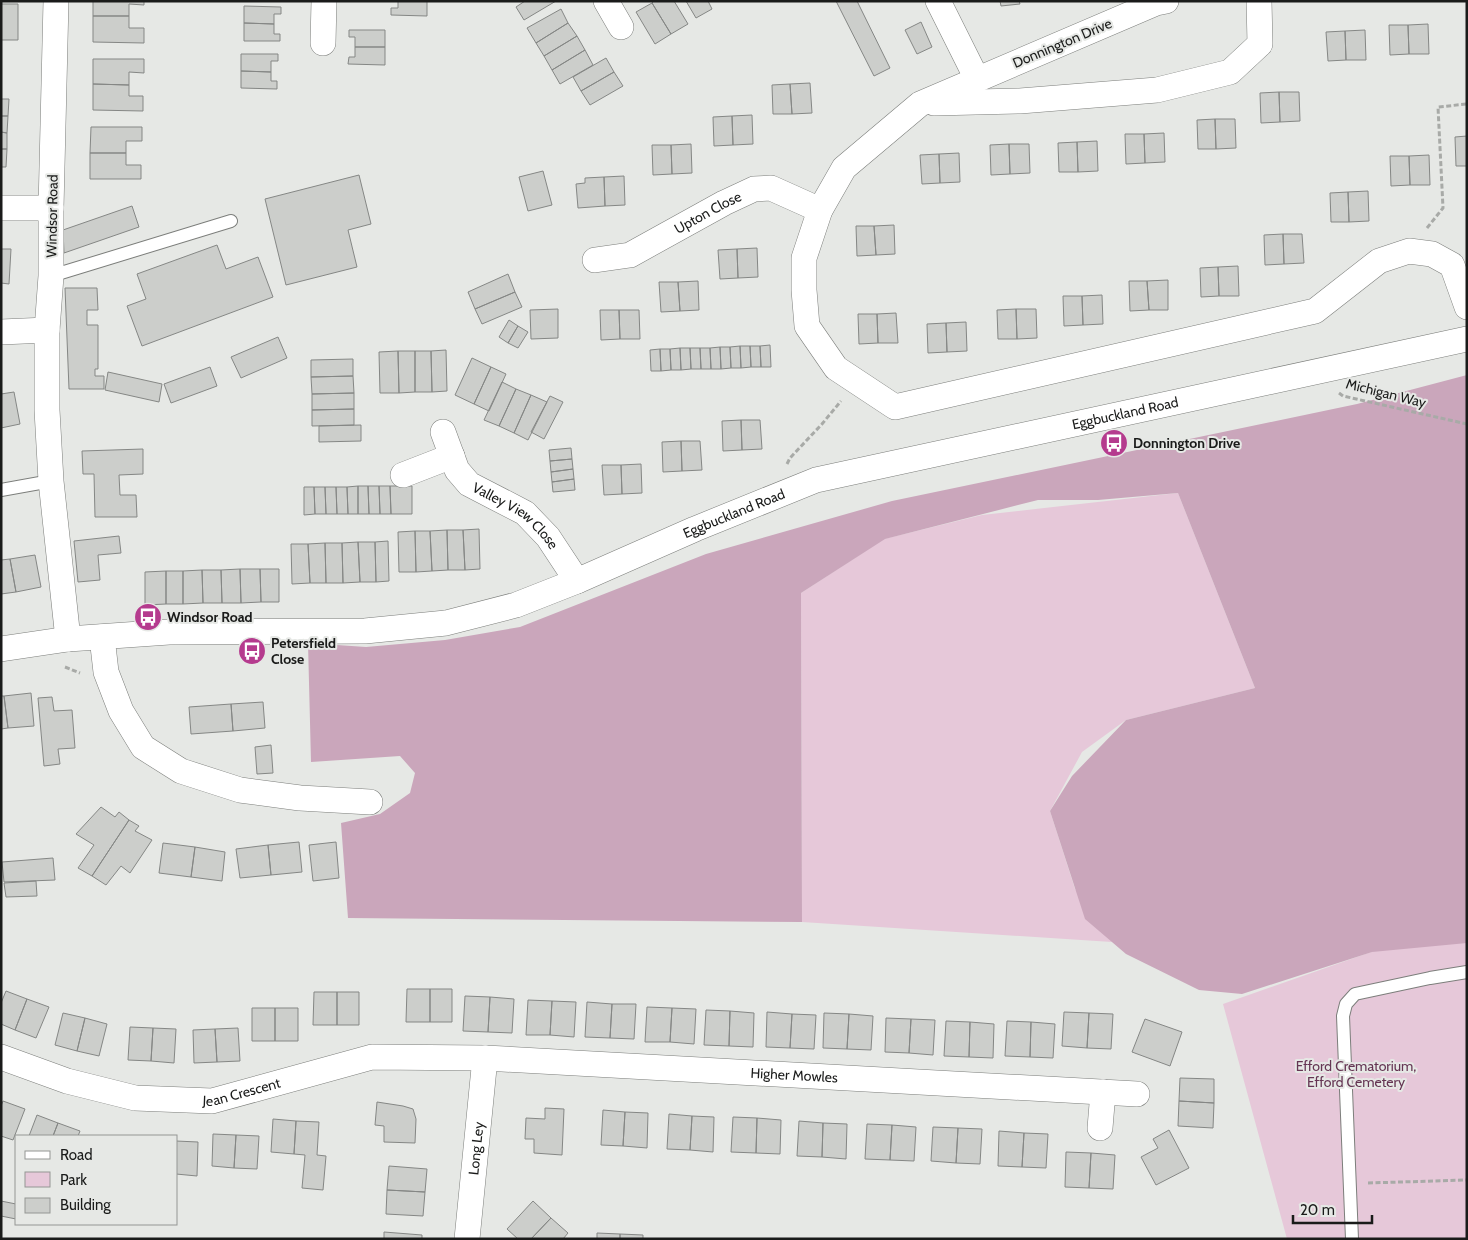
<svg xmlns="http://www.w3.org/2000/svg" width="1468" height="1240" font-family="Cabin,sans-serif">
	<rect width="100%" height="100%" fill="#e6e8e5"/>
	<path fill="#e6c8d9" d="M1178,493L1255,688L1126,720L1082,752L1050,811L1075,889L1112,942L802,922L801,593L884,539L982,515Z
		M1467,939V1239H1287L1223,1004L1374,951Z"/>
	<path fill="#caa6bb" d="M1467,375V943L1372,952L1242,994L1199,990L1126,954L1085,919L1050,811L1072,776L1126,720L1255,688L1178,493L1098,500H1038L885,539L801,593L802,922L348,918L341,823L380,814L410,793L415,773L400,756L311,762L308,643L366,647L445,640L520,627L706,554L892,501L1357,404Z"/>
	<path fill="#cccecb" stroke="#858785" d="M93,1H144V5L129,4V16H93Z
		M398,1H427V16L391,15V8H398Z
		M525,1H556L524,20L516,7Z
		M654,1H674L688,24L671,34L652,3Z
		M686,1H708L712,9L696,18Z
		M836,1H857L890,68L874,76Z
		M1000,1H1019L1020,4L1001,6Z
		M652,3L671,34L655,44L636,12Z
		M1,4H18V40H1Z
		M244,6L281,7V14H274V24L244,23Z
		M561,9L568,23L536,43L527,28Z
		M93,16H129V28H144V43L93,42Z
		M921,22L932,47L917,54L905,30Z
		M244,23L274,24V34H280V41H244Z
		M568,23L577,36L544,56L536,43Z
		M1428,24L1429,54H1409L1408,25Z
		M1389,25H1408L1409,54L1390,55Z
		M349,30H385V47H355V37H349Z
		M1365,30L1366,60H1346L1345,31Z
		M1345,31L1346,60L1328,61L1326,32Z
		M577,36L585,50L552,70L544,56Z
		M355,47H385V65L348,64L349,57H355Z
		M585,50L593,65L560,84L552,70Z
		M241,54H278V61H271V72L241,71Z
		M606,58L614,72L581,91L573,77Z
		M93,59H144V73L129,72V85L93,84Z
		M241,71L271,72V81H277V89L241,88Z
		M614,72L623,86L590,105L581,91Z
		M810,83L812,113L792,114L790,84Z
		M93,84L129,85V96H143V111L93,110Z
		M790,84L792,114H773L772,85Z
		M1279,92H1299L1300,121L1280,122Z
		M1279,92L1280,122L1261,123L1260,93Z
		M1,99H9L8,116H1Z
		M752,115L753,144L733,145L732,116Z
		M1,116H8L7,133L1,132Z
		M732,116L733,145L714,146L713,117Z
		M1215,119H1235L1236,148L1216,149Z
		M1215,119L1216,149H1198L1197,120Z
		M91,127H142V141H126V153H90Z
		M1,132L7,133V149H1Z
		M1164,133L1165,162L1145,163L1144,134Z
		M1125,134H1144L1145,163L1126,164Z
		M1467,136V166H1456L1455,137Z
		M1097,141L1098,171L1078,172L1077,142Z
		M1077,142L1078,172H1059L1058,143Z
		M691,144L692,173L672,174L671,145Z
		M1009,144H1029L1030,173L1010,174Z
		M1009,144L1010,174L991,175L990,145Z
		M652,145H671L672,174L653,175Z
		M1,149H7L6,167H1Z
		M90,153H126V165H141V179H90Z
		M959,153L960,182L940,183L939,154Z
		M939,154L940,183L922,184L920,155Z
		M1429,155L1430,185H1410L1409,156Z
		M1390,156H1409L1410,185L1391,186Z
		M543,171L552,205L528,211L519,177Z
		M359,175L371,224L348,230L357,267L286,285L265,199Z
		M624,176L625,205L605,206L604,177Z
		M604,177L605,206L578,208L576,184L585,183V178Z
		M1368,191L1369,221L1349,222L1348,192Z
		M1348,192L1349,222H1331L1330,193Z
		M132,206L139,227L64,253L63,230Z
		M894,225L895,254L876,255L874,226Z
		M856,226H874L876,255L857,256Z
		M1283,234H1302L1304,263L1284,264Z
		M1283,234L1284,264L1265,265L1264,235Z
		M217,245L226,269L258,257L273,297L142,346L127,306L146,299L137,274Z
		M757,248L758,277L738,278L737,249Z
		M1,249H11L9,284L1,283Z
		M737,249L738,278L720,279L718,250Z
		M1238,266L1239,296H1219L1218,267Z
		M1218,267L1219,296L1201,297L1200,268Z
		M508,274L515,292L475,309L468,292Z
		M1168,280V310H1149L1147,281Z
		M698,281L699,310L680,311L678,282Z
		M1129,281H1147L1149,310L1130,311Z
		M659,282H678L680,311L661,312Z
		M65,288H97L98,310H87V325H98V369H95V376H104V389H69Z
		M515,292L522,307L482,324L475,309Z
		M1102,295L1103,324L1083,325L1082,296Z
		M1063,296H1082L1083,325L1064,326Z
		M558,309V338L531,339L530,310Z
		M1016,309H1036L1037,338L1017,339Z
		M1016,309L1017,339H998L997,310Z
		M600,310H619L620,339L601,340Z
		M619,310H639L640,339H620Z
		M896,313L898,343H878L877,314Z
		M858,314H877L878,343L859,344Z
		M509,320L518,326L508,343L499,337Z
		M966,322L967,351L947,352L946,323Z
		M946,323L947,352L928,353L927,324Z
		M518,326L528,332L518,348L508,343Z
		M278,337L287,358L241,378L231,357Z
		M770,345L771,367H761L760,346Z
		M740,346L741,368H731L730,347Z
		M740,346H750L751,367L741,368Z
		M750,346H760L761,367H751Z
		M720,347L721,369H711L710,348Z
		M720,347H730L731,368L721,369Z
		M680,348L681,370H671L670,349Z
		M680,348H690L691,369L681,370Z
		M690,348H700L701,369H691Z
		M700,348H710L711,369H701Z
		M660,349L661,371H651L650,350Z
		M660,349H670L671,370L661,371Z
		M446,350L447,391L432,392L431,351Z
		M398,351L399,393H380L379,352Z
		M398,351H415V392L399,393Z
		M415,351H431L432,392H415Z
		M472,358L491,367L474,404L455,395Z
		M353,359V376L311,377V360Z
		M210,367L217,386L171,403L164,384Z
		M491,367L506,374L489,411L474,404Z
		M108,372L162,384L159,402L105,390Z
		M353,376L354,393L312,394L311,377Z
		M502,382L516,389L499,426L484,420Z
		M516,389L531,395L514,433L499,426Z
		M14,392L20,424L1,428V394Z
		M354,393V409L312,410V394Z
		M531,395L547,402L528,440L514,433Z
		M550,396L563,402L544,439L531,432Z
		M354,409V425L312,426V410Z
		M741,420L742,450L723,451L722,421Z
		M741,420H760L762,449L742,450Z
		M361,425V441L319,442V426Z
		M681,441L682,471L663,472L662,442Z
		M681,441H700L702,470L682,471Z
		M571,448L572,459L550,461L549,450Z
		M143,449V474L119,475L120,495H136L137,517H95L94,474H83L82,451Z
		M572,459L573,469L551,472L550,461Z
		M641,464L642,493L622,494L621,465Z
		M602,465H621L622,494L604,495Z
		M573,469L574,479L552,482L551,472Z
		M574,479L575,490L553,492L552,482Z
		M358,486H368L369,514H358Z
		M358,486V514H348L347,487Z
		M368,486H379L380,514H369Z
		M379,486H390L391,514H380Z
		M390,486H412V514H391Z
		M304,487H314L315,514L304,515Z
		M314,487H325L326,514H315Z
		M325,487H336L337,514H326Z
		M336,487H347L348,514H337Z
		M479,529L480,569L465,570L463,530Z
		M447,530L448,570L432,571L430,531Z
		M447,530H463L465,570H448Z
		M415,531L416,572H399L398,532Z
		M415,531H430L432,571L416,572Z
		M119,536L121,553L98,555L100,580L78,582L74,541Z
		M388,541L389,581L376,582L375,542Z
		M358,542H375L376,582H360Z
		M358,542L360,582L343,583L342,543Z
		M325,543L326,583H310L308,544Z
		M325,543H342L343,583H326Z
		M291,544H308L310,583L292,584Z
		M35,555L41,587L16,592L10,559Z
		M10,559L16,592L1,594V560Z
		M240,569L241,603H222L221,570Z
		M240,569H260L261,602L241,603Z
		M260,569H279V602H261Z
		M202,570L203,603L183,604V571Z
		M202,570H221L222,603H203Z
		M166,571V604L145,605V572Z
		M166,571H183V604H166Z
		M31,693L34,726L8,728L4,696Z
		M1,696H4L8,728L1,729Z
		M52,697L54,711L72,710L75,748L58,749L60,764L44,766L38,698Z
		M263,702L265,728L233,731L231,704Z
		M231,704L233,731L191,734L189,707Z
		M271,745L273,773L257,774L255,747Z
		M101,807L115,817L119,812L129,820L92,876L78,868L94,845L76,834Z
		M129,820L139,826L135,831L152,840L130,873L121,866L106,885L92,876Z
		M299,842L302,872L271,875L268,845Z
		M336,842L339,878L313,881L309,845Z
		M163,843L195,847L191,877L159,873Z
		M268,845L271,875L240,878L236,849Z
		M195,847L225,852L222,881L191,877Z
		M53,858L55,880L4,882L2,862Z
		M36,881L37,896L6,897L4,883Z
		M407,989H430V1022H406Z
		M430,989H452V1022H430Z
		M6,991L27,999L15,1030L1,1024V1003Z
		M314,992H337V1025H313Z
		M337,992H359V1025H337Z
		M465,996L490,997L488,1032L463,1031Z
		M490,997L514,999L512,1033L488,1032Z
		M27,999L49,1007L36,1038L15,1030Z
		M528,1000L552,1001L550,1035H526Z
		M552,1001L576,1002L574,1037L550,1035Z
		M587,1002L612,1004L610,1038L585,1037Z
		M612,1004H636L634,1039L610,1038Z
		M647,1007L672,1008L670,1042H645Z
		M252,1008H275V1041H252Z
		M275,1008H298V1041H275Z
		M672,1008L696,1009L694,1044L670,1042Z
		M706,1010L730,1011L729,1046L704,1045Z
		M730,1011L754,1013L753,1047L729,1046Z
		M767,1012L792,1014L790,1048L766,1047Z
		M1064,1012L1089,1013L1087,1048L1062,1046Z
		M63,1013L85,1018L77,1051L55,1045Z
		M824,1013L849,1014L847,1049L823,1048Z
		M1089,1013L1113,1014L1111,1049L1087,1048Z
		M792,1014L816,1015L814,1049L790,1048Z
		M849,1014L873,1016L871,1050L847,1049Z
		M85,1018L107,1024L99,1056L77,1051Z
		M886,1018L911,1019L909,1053L885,1052Z
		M911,1019L935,1020L933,1055L909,1053Z
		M1145,1019L1182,1032L1170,1066L1132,1052Z
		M946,1021L970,1022L969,1057L944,1056Z
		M1007,1021L1031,1022L1030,1057L1005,1056Z
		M970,1022L994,1024L993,1058L969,1057Z
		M1031,1022L1055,1024L1053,1058L1030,1057Z
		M130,1027L153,1028L151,1061L128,1060Z
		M153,1028L176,1029L174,1063L151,1061Z
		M238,1028L240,1061L217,1062L215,1029Z
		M215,1029L217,1062L194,1063L193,1030Z
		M1180,1078L1214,1079V1103L1179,1101Z
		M3,1101L25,1109L13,1140L1,1136V1106Z
		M1179,1101L1214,1103L1213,1128L1178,1126Z
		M377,1102L403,1106L413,1109L416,1119L415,1143L384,1142V1126L375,1125Z
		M545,1108L564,1109L562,1155L534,1153V1139H525L526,1118L545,1119Z
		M603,1110L625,1112L623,1146L601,1145Z
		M625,1112L648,1113L647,1148L623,1146Z
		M669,1114L692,1116L690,1150L667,1149Z
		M37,1115L58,1123L53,1136H29Z
		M692,1116L714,1117L713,1152L690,1150Z
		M733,1117L757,1118L756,1153L731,1152Z
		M757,1118L781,1120L780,1154L756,1153Z
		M273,1119L296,1121L294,1154L271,1152Z
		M296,1121L319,1122L317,1155L326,1156L323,1190L302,1188L305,1155L294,1154Z
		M799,1121L823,1123L822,1157L797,1156Z
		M58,1123L80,1131L78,1136H53Z
		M823,1123L847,1124L846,1159L822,1157Z
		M867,1124L892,1125L890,1160L865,1159Z
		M892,1125L916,1127L914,1161L890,1160Z
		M933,1127L958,1128L956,1163L931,1161Z
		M958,1128L982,1129L980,1164L956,1163Z
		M1169,1130L1189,1168L1156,1185L1141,1157L1158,1148L1153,1139Z
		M999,1131L1024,1133L1022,1167L998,1166Z
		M1024,1133L1048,1134L1046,1168L1022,1167Z
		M213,1134L236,1135L234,1168L212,1166Z
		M236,1135L259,1136L257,1169L234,1168Z
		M176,1141L198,1142L197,1176L176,1174Z
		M1066,1152L1091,1153L1089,1188L1065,1187Z
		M1091,1153L1115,1155L1113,1189L1089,1188Z
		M389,1166L427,1169L425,1192L387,1190Z
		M387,1190L425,1192L423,1216L386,1214Z
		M1,1201L16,1204V1219L1,1216Z
		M533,1201L551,1218L531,1239H518L507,1229Z
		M551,1218L568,1233L563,1239H531Z
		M384,1232L422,1235V1239H384Z
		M597,1233L620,1234V1239H597Z
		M620,1234L643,1235V1239H620Z"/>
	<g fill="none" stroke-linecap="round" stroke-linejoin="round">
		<g stroke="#7c7e7b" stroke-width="14">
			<path id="service" d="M51,276L231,221
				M1,490L51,481
				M1352,1239L1343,1016L1346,1004L1355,994L1430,978L1467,972"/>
		</g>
		<g stroke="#7c7e7b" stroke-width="26">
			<g id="minor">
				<path d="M56,1L51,208V276L47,330V410L51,481L68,639"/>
				<path d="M606,1L621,27"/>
				<path d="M938,1L977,79"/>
				<path d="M1166,1L1156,3L920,104L844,168L820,210L804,258V290L807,326L836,368L895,407L1315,311L1379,261L1409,251L1432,254L1452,265L1467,307"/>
				<path d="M323,43L324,1"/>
				<path d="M934,103L1020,101L1157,90L1230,72L1260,44L1259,1"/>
				<path d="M1,208H51"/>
				<path id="s1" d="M595,260L630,255L724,203L754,189L771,188L820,210"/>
				<path d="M1,332L47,330"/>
				<path id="s2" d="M443,432L457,470L469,484L525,513L548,537L577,581"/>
				<path d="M403,475L452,456"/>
				<path d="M102,637L106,672L121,711L143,747L181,771L240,790L300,798L370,802"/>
				<path id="s3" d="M1,649L68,639L169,632L365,631L446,623L516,605L577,581L695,529L816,480L1467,339"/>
				<path id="s4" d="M1,1057L67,1081L135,1098L212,1101L372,1057L485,1058L1137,1094"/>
				<path d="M1100,1128L1103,1092"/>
				<path id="s5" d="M467,1239L485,1058"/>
			</g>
		</g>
		<path stroke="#a8aaa7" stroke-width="3" stroke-dasharray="5 2.5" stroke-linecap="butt" d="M1427,228L1443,208L1438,107L1467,104
			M1339,393L1343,396L1467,424
			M787,464L790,458L822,424L841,401
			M65,667L80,673
			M1368,1183L1467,1180"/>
		<use href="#service" stroke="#fff" stroke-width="12"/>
		<use href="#minor" stroke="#fff" stroke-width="25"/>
	</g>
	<defs>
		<g id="bus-disc" transform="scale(1.4375)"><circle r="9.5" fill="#b53b8e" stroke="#e6e8e5"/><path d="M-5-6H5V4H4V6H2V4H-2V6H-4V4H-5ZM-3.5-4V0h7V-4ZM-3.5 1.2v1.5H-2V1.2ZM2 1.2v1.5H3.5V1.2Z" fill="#fff"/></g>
	</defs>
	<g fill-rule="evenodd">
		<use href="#bus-disc" x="1114" y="443"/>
		<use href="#bus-disc" x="148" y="617"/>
		<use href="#bus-disc" x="252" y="651"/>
	</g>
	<g text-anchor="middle" stroke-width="4" stroke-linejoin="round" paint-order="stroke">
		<g font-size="14" fill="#1a1b1a" stroke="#e6e8e5">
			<text transform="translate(1062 43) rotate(-23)" y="5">Donnington Drive</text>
			<text dy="5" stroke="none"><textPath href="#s1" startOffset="124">Upton Close</textPath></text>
			<text transform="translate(52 216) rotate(-89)" y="5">Windsor Road</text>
			<text transform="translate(1386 393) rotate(14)" y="5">Michigan Way</text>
			<text dy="5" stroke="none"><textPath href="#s3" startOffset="1160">Eggbuckland Road</textPath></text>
			<text dy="5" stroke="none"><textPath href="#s3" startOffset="755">Eggbuckland Road</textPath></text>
			<text dy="5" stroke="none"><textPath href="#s2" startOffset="116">Valley View Close</textPath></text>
			<text dy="5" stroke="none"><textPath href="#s4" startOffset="806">Higher Mowles</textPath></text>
			<text dy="5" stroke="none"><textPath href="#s4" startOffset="248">Jean Crescent</textPath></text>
			<text dy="5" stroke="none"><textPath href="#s5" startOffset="91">Long Ley</textPath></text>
		</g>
		<g font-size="14" font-weight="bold" fill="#1a1b1a" stroke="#e6e8e5" text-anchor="start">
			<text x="1133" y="448">Donnington Drive</text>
			<text x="167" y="622">Windsor Road</text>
			<text x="271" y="648">Petersfield<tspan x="271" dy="16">Close</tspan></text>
		</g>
		<g font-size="14" fill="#653553" stroke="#e6e8e5">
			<text x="1356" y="1071">Efford Crematorium,<tspan x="1356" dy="16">Efford Cemetery</tspan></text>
		</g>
	</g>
	<rect width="1468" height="1240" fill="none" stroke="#1a1b1a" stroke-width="5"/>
	<rect x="15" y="1135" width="162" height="90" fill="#e6e8e5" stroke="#949694"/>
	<rect x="25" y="1151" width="25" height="8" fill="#ffffff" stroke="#949694"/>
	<text x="60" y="1160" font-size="15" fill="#1a1b1a">Road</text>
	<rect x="25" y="1172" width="25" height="15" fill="#e6c8d9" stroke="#949694"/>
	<text x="60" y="1185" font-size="15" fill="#1a1b1a">Park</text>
	<rect x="25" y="1198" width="25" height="15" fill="#cccecb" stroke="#949694"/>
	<text x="60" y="1210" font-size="15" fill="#1a1b1a">Building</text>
	<path d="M1293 1215v8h79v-8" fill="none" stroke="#1a1b1a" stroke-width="2.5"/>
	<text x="1300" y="1215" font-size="15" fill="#1a1b1a" stroke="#e6e8e5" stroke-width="4" paint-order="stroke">20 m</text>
</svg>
